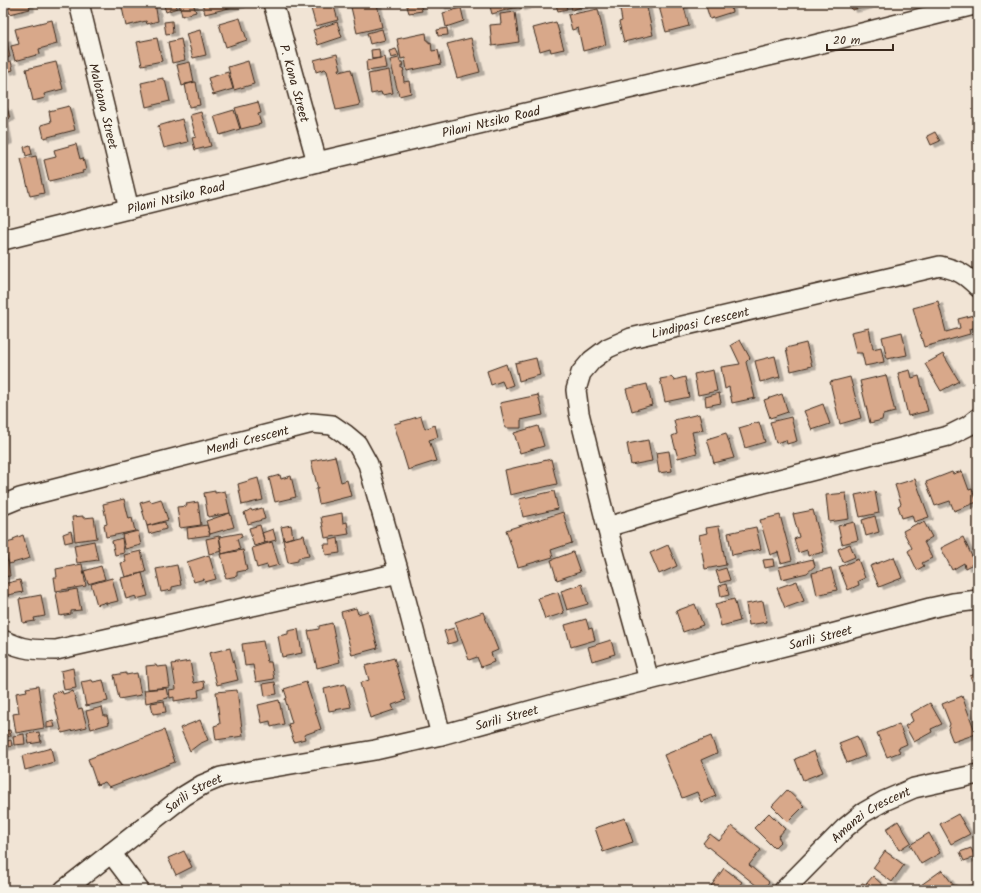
<svg xmlns="http://www.w3.org/2000/svg" width="981" height="893" font-family="Kalam,sans-serif">
	<defs>
		<filter id="shadow"><feDropShadow dx="4.5" dy="2.5" stdDeviation="0" flood-color="#0004"/></filter>
	</defs>
	<rect width="100%" height="100%" fill="#f1e4d5"/>
	<filter id="ink" filterUnits="userSpaceOnUse"><feTurbulence type="fractalNoise" baseFrequency=".025" numOctaves="2"/><feDisplacementMap in="SourceGraphic" scale="8" xChannelSelector="R" yChannelSelector="G"/><feConvolveMatrix kernelMatrix="1 2 1 2 8 2 1 2 1" color-interpolation-filters="sRGB"/></filter>
	<g filter="url(#ink)">
		<path fill="#d8a88a" stroke="#3b2a1e" filter="url(#shadow)" d="M6,3H29L30,9L10,14Z
			M121,3H155L158,21L147,24L146,21L126,26Z
			M163,3H176L177,8L166,12Z
			M179,3H193L196,12L182,16Z
			M202,3H241V5L205,14Z
			M317,3H333L338,20L316,26L310,5Z
			M350,3H382L377,4L382,27L357,33Z
			M406,3H420L422,11L409,13Z
			M440,3H465L441,7Z
			M489,3H516L517,7L492,14Z
			M518,3H535L520,8Z
			M565,3L567,9L558,11L556,5Z
			M570,3H583L584,6L572,10Z
			M619,3H646L653,35L624,42L619,22L622,21Z
			M658,3H683L689,26L666,32Z
			M705,3H730L732,12L710,19Z
			M850,3H867L868,6L852,10Z
			M461,8L464,21L446,27L443,13Z
			M598,9L606,45L583,51L578,28L572,30L568,15Z
			M515,12L519,42L492,46L490,25L501,24L500,14Z
			M240,18L247,40L226,47L219,24Z
			M52,20L57,44L39,49L40,54L15,61L11,46L19,44L15,29Z
			M172,21L173,33L166,34L164,22Z
			M337,22L342,37L318,45L313,30Z
			M556,22L564,49L551,52L550,48L540,51L533,28Z
			M447,28L448,35L438,36L437,30Z
			M382,29L385,40L370,44L367,33Z
			M200,30L206,55L193,58L186,34Z
			M426,33L427,41H429V43L431,42L432,51L438,50L441,64L407,71L405,58L401,59L397,39Z
			M6,38L10,57L3,58V39Z
			M157,38L162,61L142,65L137,42Z
			M471,38L480,72L457,78L447,44Z
			M181,39L185,60L172,63L168,42Z
			M379,49L380,58L372,59L371,50Z
			M396,49L399,56L391,58L389,51Z
			M337,54L341,69H338L339,72L351,69L360,105L336,110L327,71L325,69L316,72L314,60Z
			M385,57L387,68L367,71L366,61Z
			M399,58L400,62H402L403,66H401V69L403,68L404,71H403L404,82L409,81L411,93L399,96L390,60Z
			M11,61L13,70L7,72L5,62Z
			M248,61L254,84L234,90L228,67Z
			M56,62L63,89L44,94L45,98L33,101L26,69Z
			M190,62L194,82L182,86L177,65Z
			M389,70L393,93L382,95L381,92L371,94L368,74Z
			M228,72L233,89L213,95L208,78Z
			M163,78V80H165L170,101L146,107L141,83Z
			M196,82L200,105L189,107L185,84Z
			M258,102L261,113L258,114L261,124L241,129L235,108Z
			M69,106L75,130L44,138L41,125L51,122L49,111Z
			M7,108L10,118L4,120L8,141L3,143V109Z
			M234,110L240,129L220,135L214,116Z
			M201,112L211,146L195,150L192,138L196,137L190,115Z
			M182,119L188,142L164,148L158,126Z
			M935,132L940,141L931,145L927,136Z
			M76,144L80,159L83,158L86,170L82,171L83,173L49,181L44,160L56,157L54,150Z
			M30,145L32,154L26,156L24,147Z
			M36,156L44,193L30,196L21,159Z
			M938,301L946,332L960,328L958,319L974,315L978,327L969,329L970,334L924,347L913,308Z
			M869,328L873,349L881,347L884,362L865,366L862,353H856L851,332Z
			M902,332L907,355L887,359L882,337Z
			M740,340L750,358L746,362L755,398L732,403L729,387L725,389L721,367L740,364L731,345Z
			M806,343L812,366L791,371L786,348Z
			M943,354L959,381L941,391L925,364Z
			M775,356L780,377L760,382L755,361Z
			M536,358L540,375L519,381L515,363Z
			M506,364L513,385L505,388L502,381L491,385L487,371Z
			M713,370L717,391L698,395L694,374Z
			M910,370L912,378L919,376L928,411L908,416L898,373Z
			M886,375L895,412L883,415L882,420L870,423L860,381Z
			M671,377L674,380L685,377L689,397L665,402L660,379Z
			M850,377L861,418L840,424L830,382Z
			M647,384L652,405L632,411L626,389Z
			M719,393L721,403L706,406L705,397Z
			M782,394L788,412L770,418L764,400Z
			M538,395L543,415L521,420V428H505L500,403Z
			M823,404L830,424L812,430L804,411Z
			M699,414L703,430L692,432L697,453L678,458L672,436L677,434L674,420Z
			M421,416L425,429L435,425L438,437L429,440L436,461L408,470L394,424Z
			M791,417L797,441L787,444L786,440L776,443L770,422Z
			M759,422L765,442L745,448L739,428Z
			M538,426L544,446L520,453L514,433Z
			M726,433L734,458L714,463L707,439Z
			M648,440L652,461L631,465L627,444Z
			M669,451L672,471L659,473L656,453Z
			M335,456L341,482L347,480L351,496L319,504L316,489H318L311,461Z
			M551,459L557,484L510,495L505,470Z
			M962,471L969,490L972,489L977,502L954,511L950,501L935,506L926,482L952,472L953,474Z
			M280,475L281,479L291,476L296,497L275,502L269,478Z
			M258,478L263,500L242,505L238,484Z
			M915,479L929,517L914,522L912,515L902,518L898,506L901,504L895,485Z
			M215,491V493L225,491L230,513L208,517L204,493Z
			M554,491L558,509L523,517L519,499Z
			M875,491L879,513L860,517L855,495Z
			M846,493L849,519L829,522L826,495Z
			M124,499L129,519L132,518L135,531L106,537L104,525L107,524L103,504Z
			M161,499L168,520L147,526L140,503L150,500L151,502Z
			M198,502L201,525L180,528L177,507L187,506L186,504Z
			M262,508L265,519L248,524L244,513L251,509L252,511Z
			M813,510L824,552L808,556L807,550L798,553L794,539L799,537L793,514Z
			M563,512L572,543L551,550L553,557L518,567L506,530Z
			M230,513L234,527L210,534L206,521Z
			M342,513L343,523L347,522L349,534L325,538L321,517Z
			M780,515L792,560L781,563L778,552L770,555L760,520Z
			M83,516V518L94,517L97,538L75,541L72,517Z
			M875,516L879,532L866,536L862,520Z
			M165,522L166,529L149,534L147,526Z
			M854,522L858,540L842,544L838,526Z
			M924,522L932,537L924,542L932,558L922,563L924,566L917,570L908,551L912,548L903,531L918,523L919,525Z
			M207,525L210,535L188,538L187,528Z
			M260,525L265,543L254,546L249,528Z
			M291,525L293,537L284,540L281,527Z
			M719,526L726,565L705,569L699,535L707,533L706,528Z
			M756,527L761,549L732,555L728,533Z
			M273,529L276,540L265,543L262,533Z
			M71,531L73,541L65,543L63,534Z
			M138,531L141,545L125,549L122,535Z
			M241,533L242,537L237,539L240,549L222,554L219,537Z
			M23,535L30,558L9,564L3,544L14,541L13,539Z
			M304,535L309,556L298,558V561L288,563L283,540Z
			M219,536L222,551L209,554L206,539Z
			M963,537L975,563L965,568L964,563L952,570L941,548Z
			M122,538L124,553L115,555L112,541Z
			M338,538L340,553L326,555L324,544H330V540Z
			M94,541L98,560L77,563L74,545Z
			M272,542L279,565L268,568L267,565L257,568L252,548Z
			M850,544L855,557L843,562L838,549Z
			M668,545L677,566L659,574L650,553Z
			M243,550L247,570L237,572V576L227,578L225,577V575L226,574L221,554Z
			M141,551L146,572L125,577L121,563L126,562L124,555Z
			M573,552L580,572L557,580L551,560Z
			M209,555L216,579L205,582L204,579L194,582L187,562Z
			M3,557L4,561H8L10,576L3,577Z
			M894,557L902,578L879,587L870,566Z
			M773,559L774,566L765,568L763,560Z
			M813,559L815,566L807,573L782,579L779,567Z
			M858,559L865,578L858,581L859,585L848,590L839,567Z
			M82,564L86,586L56,591L54,577H57L56,569Z
			M177,565L181,585L172,587V590L161,592L156,569Z
			M101,566L105,579L88,584L84,571Z
			M726,568L730,580L720,583L716,571Z
			M831,568L837,590L817,595L812,573Z
			M142,573L148,596L136,599V596L126,599L121,578Z
			M112,578L118,601L106,604V602L97,605L91,584Z
			M20,580L23,592L3,596V584Z
			M797,581L804,601L785,608L777,588Z
			M582,584L588,604L567,610L561,591Z
			M726,584L729,595L721,597L719,586Z
			M77,589L81,610L71,611V614L60,616L56,593Z
			M558,592L564,613L545,619L538,598Z
			M41,595L45,616L34,618L35,621L23,623L19,599Z
			M734,599L740,621L721,626L715,604Z
			M763,601L767,622L749,625L746,604Z
			M695,604L703,625L683,632L676,611Z
			M356,608L358,614L368,611L378,648L352,655L341,612Z
			M483,612L498,650L491,653L494,662L481,667L477,657L469,660L455,622Z
			M586,619L589,629L592,628L595,640L571,647L565,625Z
			M332,623L340,662L317,668L308,631L319,629V626Z
			M454,628L458,641L448,644L444,631Z
			M298,629L302,653L282,657L278,636L288,634V631Z
			M611,640L615,654L592,661L588,647Z
			M263,641L267,662H271L274,679L256,682L253,665L245,666L242,644Z
			M230,648L238,680L217,685L209,653Z
			M394,658L406,700L392,705L394,710L370,718L360,683L369,680L365,666Z
			M190,661L194,683L204,681L205,688L198,690L199,697L174,701V697L170,698L169,690L176,689L172,664Z
			M156,665L157,667L167,666L170,687L148,689L146,666Z
			M73,668L76,688L64,690L61,671Z
			M126,673V675L137,673L141,695L119,699L114,675Z
			M978,673V686L975,687L970,676Z
			M92,680L93,682L103,680L108,701L86,706L81,682Z
			M275,682L277,694L265,696L263,684Z
			M306,682L321,729L304,735L305,739L294,742L288,724L292,723L285,699L287,698L284,689Z
			M345,684L351,707L329,711L324,689Z
			M38,686L44,728L16,733L13,714L19,713L16,693L27,691L26,688Z
			M166,688L168,698L146,703L144,690Z
			M237,690L243,736L216,740L214,726L220,724L216,692Z
			M62,691L63,694L73,691L78,709L82,708L87,727L62,733L52,693Z
			M962,696L976,734L953,742L948,729L950,724L942,704Z
			M279,700L284,724L271,727L270,721L262,723L258,705Z
			M164,701L166,712L153,714L151,703Z
			M930,703L942,724L931,729L932,732L914,742L905,726L913,721L910,714Z
			M102,707L104,716H107L109,724L91,729L86,711Z
			M53,720L55,727L47,728V722Z
			M200,720L208,740L199,744L190,751L180,728Z
			M899,724L907,744L898,748L900,752L887,757L877,733Z
			M10,730L11,736L4,737L3,731Z
			M164,730L175,762L109,787L105,782L97,785L88,759Z
			M39,732L41,742L29,744L27,734Z
			M24,734L25,744L14,745L13,736Z
			M711,736L717,753L701,760L716,796L701,802L697,792L682,798L664,755Z
			M857,736L865,756L847,763L839,743Z
			M11,740L12,746L4,748L3,742Z
			M51,748L54,762L25,770L22,756Z
			M814,751L823,772L803,780L795,759Z
			M787,790L804,806L788,822L772,806Z
			M769,813L785,829L778,837L781,841L774,848L754,828Z
			M958,814L970,834L951,844L940,824Z
			M625,818L633,842L603,852L595,828Z
			M898,821L911,842L899,850L886,829Z
			M732,826L761,850L749,865L769,882L762,890L703,843L710,834L719,841Z
			M929,833L940,853L921,864L910,845Z
			M971,848L975,857L964,861L960,852Z
			M184,851L192,867L176,875L168,858Z
			M885,851L904,865L892,882L873,868Z
			M724,868L742,882L736,890H716L711,886Z
			M942,870L957,890H914Z
			M873,876L888,890H857L862,883L866,884Z
			M978,884V890H965L964,887Z"/>
		<g fill="none" stroke-linecap="round" stroke-linejoin="round">
			<g stroke="#3b2a1e" stroke-width="22">
				<g id="minor">
					<path id="s1" d="M79,3L129,209"/>
					<path id="s2" d="M273,3L317,162"/>
					<path id="s3" d="M3,240L317,162L790,51L978,4"/>
					<path id="s4" d="M3,505L20,498L312,423L332,425L345,434L357,444L368,464L399,573L441,735"/>
					<path d="M607,527L713,496L948,436L968,426L978,418"/>
					<path d="M3,640C23,650 34,650 56,650L399,573"/>
					<path id="s5" d="M649,680L607,527L579,413L576,390L581,373L592,360L608,348L631,338L940,266C958,270 965,274 978,287"/>
					<path d="M111,853L139,890"/>
					<path id="s6" d="M64,890L184,796L202,785L221,777L250,771L375,750L441,735L558,703L824,636L930,608L953,603L978,600"/>
					<path id="s7" d="M784,890L845,828L863,813L884,801L914,788L978,774"/>
				</g>
			</g>
			<use href="#minor" stroke="#f7f3e8" stroke-width="19"/>
		</g>
	</g>
	<g text-anchor="middle" stroke-width="3" stroke-linejoin="round" paint-order="stroke">
		<g font-size="13" fill="#3b2a1e" stroke="#f7f3e8">
			<text dy="5" stroke="none"><textPath href="#s2" startOffset="83">P. Kona Street</textPath></text>
			<text dy="5" stroke="none"><textPath href="#s1" startOffset="106">Malotana Street</textPath></text>
			<text dy="5" stroke="none"><textPath href="#s3" startOffset="502">Pilani Ntsiko Road</textPath></text>
			<text dy="5" stroke="none"><textPath href="#s3" startOffset="178">Pilani Ntsiko Road</textPath></text>
			<text dy="5" stroke="none"><textPath href="#s5" startOffset="450">Lindipasi Crescent</textPath></text>
			<text dy="5" stroke="none"><textPath href="#s4" startOffset="253">Mendi Crescent</textPath></text>
			<text dy="5" stroke="none"><textPath href="#s6" startOffset="810">Sarili Street</textPath></text>
			<text dy="5" stroke="none"><textPath href="#s6" startOffset="486">Sarili Street</textPath></text>
			<text dy="5" stroke="none"><textPath href="#s6" startOffset="162">Sarili Street</textPath></text>
			<text dy="5" stroke="none"><textPath href="#s7" startOffset="116">Amanzi Crescent</textPath></text>
		</g>
	</g>
	<rect width="981" height="893" fill="none" stroke="#f7f3e8" stroke-width="16"/>
	<rect x="8" y="8" width="965" height="877" fill="none" stroke="#3b2a1e" stroke-width="1.5" filter="url(#ink)"/>
	<path d="M827 44v6h66v-6" fill="none" stroke="#3b2a1e" stroke-width="2"/>
	<text x="833" y="44" font-size="12" fill="#3b2a1e" stroke="#f7f3e8" stroke-width="3" paint-order="stroke">20 m</text>
</svg>
